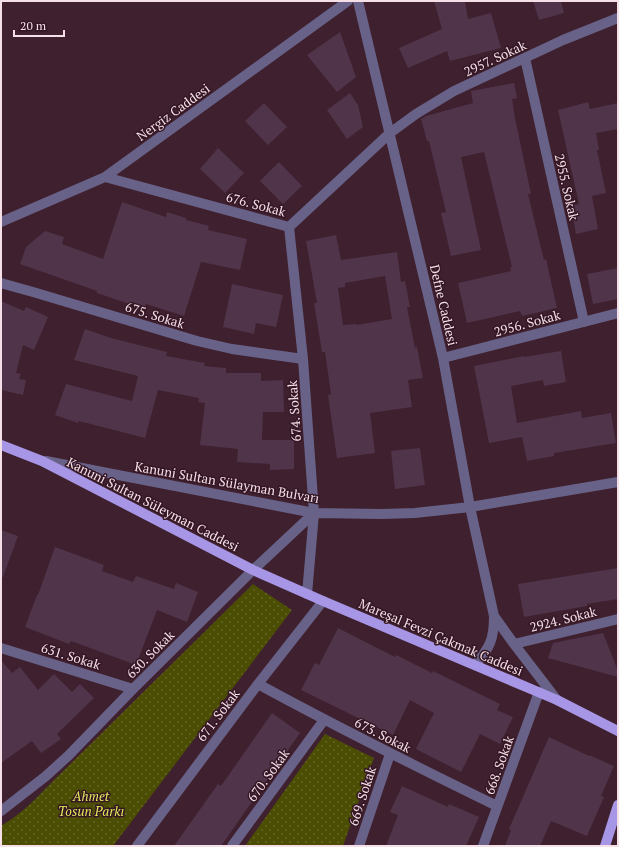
<svg xmlns="http://www.w3.org/2000/svg" width="619" height="847" font-family="'PT Serif',serif">
	<defs>
		<pattern id="park-dots" width="8" height="8" patternUnits="userSpaceOnUse"><rect width="8" height="8" fill="#4a4d02"/><path d="M2 2h.1M6 6h.1" fill="none" stroke="#656627" stroke-width="1.8" stroke-linecap="round"/></pattern>
	</defs>
	<rect width="100%" height="100%" fill="#3f202e"/>
	<path fill="url(#park-dots)" d="M253,584L292,610L113,846H1V826C18,816 32,803 45,789Z
		M325,734L374,758L343,846H245Z"/>
	<path fill="#4f344a" fill-rule="evenodd" d="M434,1H465L468,19L491,13L501,48L450,61L447,51L408,68L399,48L442,29Z
		M533,1H561L564,13L539,20Z
		M340,32L356,77L337,92L307,55Z
		M514,83L517,98L512,99L515,118L531,194H528L544,260L546,259L557,308L522,316L520,311L467,323L458,283L511,271L510,268L512,267L484,152L461,157L481,250L451,256L441,213L446,212L429,141H427L421,119L426,116L473,103L471,91Z
		M350,93L358,105L363,127L347,139L327,110Z
		M588,102L590,109L618,103V129L596,133L599,150H597L606,193L592,196L598,229L576,234L571,206L579,204L558,110Z
		M264,103L287,127L268,145L245,121Z
		M218,148L244,173L225,193L200,169Z
		M279,162L302,186L283,204L260,181Z
		M122,202L166,217L167,212L186,218V220L209,226L208,230L247,239L240,270L201,262L184,316L146,304L144,309L97,293V291L20,264L26,247L45,231L64,237L62,244L103,259Z
		M336,235L341,260L397,252L401,282L405,281L410,307H407L415,348L417,347L423,378L408,380L412,407L370,413L375,453L337,458L328,395L331,394L325,352H322L314,303H317L306,241ZM385,276L392,319L356,325V324L343,325L338,288L345,287V283Z
		M618,268V299L593,304L587,274Z
		M232,284L283,295L276,327L256,323L254,334L223,327Z
		M1,301L24,311L26,307L48,317L34,350L23,345L16,373L21,374L19,379L26,380L23,395L1,390Z
		M85,329L111,338L167,352L166,356L205,363L204,366L226,368V373H261V381L283,380L284,412H263L262,440H294V469L270,470V464L237,462L238,449L200,445L205,403L198,402L199,398L158,390L145,438L79,421L78,423L55,415L66,384L132,401L138,376L74,360Z
		M561,351L566,382L544,386L543,380L511,386L517,423L581,411L582,418L611,413L616,443L554,453V456L527,461L522,437L489,443L474,366L524,356V357Z
		M420,448L425,485L395,489L391,451Z
		M1,530L18,536L3,577H1Z
		M55,547L104,565L102,571L133,582L136,576L174,589L176,583L198,592L187,622L157,610L136,665L71,641L69,644L25,627L37,595H38Z
		M618,568V599L587,604V606L524,617L518,584Z
		M338,628L395,657L396,655L432,673L433,671L500,704L497,710L513,717L500,744L480,734L461,772L416,749L434,713L410,700L393,735L301,690L315,663L319,665Z
		M603,633L618,671V677L548,658L553,643Z
		M1,660L12,673L20,667L38,690L54,674L72,692L80,684L94,698L57,734L61,739L41,753L32,741L1,763Z
		M272,713L300,733L221,846H174L218,784L221,786Z
		M549,737L589,756V755L614,766L601,796L604,797L587,836L551,821L540,846H505L511,830L509,829Z
		M402,786L448,807L449,804L479,817L466,846H386L398,815L390,812Z"/>
	<g fill="none" stroke-linecap="round" stroke-linejoin="round">
		<path stroke="#696288" stroke-width="10" d="M358,1L443,358L470,507L494,616
			M525,58L584,322
			M105,177L289,227L390,133L416,114L454,91L563,40L618,18
			M1,222L105,177L348,1
			M289,227L303,359L314,513L307,594
			M1,283L33,292L197,341L232,349L303,359
			M443,358L618,313
			M46,461L314,513L382,514L415,513L470,507L618,482
			M514,644L618,619
			M1,648L133,689
			M475,665C490,647 494,640 494,616L514,644L557,700
			M258,684C337,727 417,767 497,806
			M1,811L46,776L69,755L133,689L253,570L314,513
			M137,846L258,684L323,601
			M232,846L324,720
			M359,846L390,754
			M483,846L539,692"/>
		<path stroke="#a696e5" stroke-width="10" d="M1,445L42,461L253,570L323,601L557,700L618,731
			M605,846L618,805"/>
	</g>
	<g text-anchor="middle" stroke-width="3" stroke-linejoin="round" paint-order="stroke">
		<g font-size="13" fill="#f5e0e8" stroke="#341624">
			<text transform="translate(495 58) rotate(-25)" y="5">2957. Sokak</text>
			<text transform="translate(173 112) rotate(-36)" y="5">Nergiz Caddesi</text>
			<text transform="translate(567 187) rotate(77)" y="5">2955. Sokak</text>
			<text transform="translate(256 204) rotate(15)" y="5">676. Sokak</text>
			<text transform="translate(444 305) rotate(77)" y="5">Defne Caddesi</text>
			<text transform="translate(155 315) rotate(17)" y="5">675. Sokak</text>
			<text transform="translate(527 323) rotate(-15)" y="5">2956. Sokak</text>
			<text transform="translate(294 411) rotate(-94)" y="5">674. Sokak</text>
			<text transform="translate(227 482) rotate(10)" y="5">Kanuni Sultan Sülayman Bulvarı</text>
			<text transform="translate(153 504) rotate(27)" y="5">Kanuni Sultan Süleyman Caddesi</text>
			<text transform="translate(563 619) rotate(-14)" y="5">2924. Sokak</text>
			<text transform="translate(441 637) rotate(23)" y="5">Mareşal Fevzi Çakmak Caddesi</text>
			<text transform="translate(150 654) rotate(-45)" y="5">630. Sokak</text>
			<text transform="translate(71 656) rotate(17)" y="5">631. Sokak</text>
			<text transform="translate(218 715) rotate(-53)" y="5">671. Sokak</text>
			<text transform="translate(383 735) rotate(27)" y="5">673. Sokak</text>
			<text transform="translate(499 765) rotate(-70)" y="5">668. Sokak</text>
			<text transform="translate(268 775) rotate(-54)" y="5">670. Sokak</text>
			<text transform="translate(362 796) rotate(-72)" y="5">669. Sokak</text>
		</g>
		<g font-size="13" font-style="italic" fill="#e1ea5c" stroke="#341624">
			<text x="91" y="801">Ahmet<tspan x="91" dy="15">Tosun Parkı</tspan></text>
		</g>
	</g>
	<rect width="619" height="847" fill="none" stroke="#f5e0e8" stroke-width="4"/>
	<path d="M14 30v6h50v-6" fill="none" stroke="#f5e0e8" stroke-width="2"/>
	<text x="20" y="30" font-size="12" fill="#f5e0e8" stroke="#341624" stroke-width="3" paint-order="stroke">20 m</text>
</svg>
